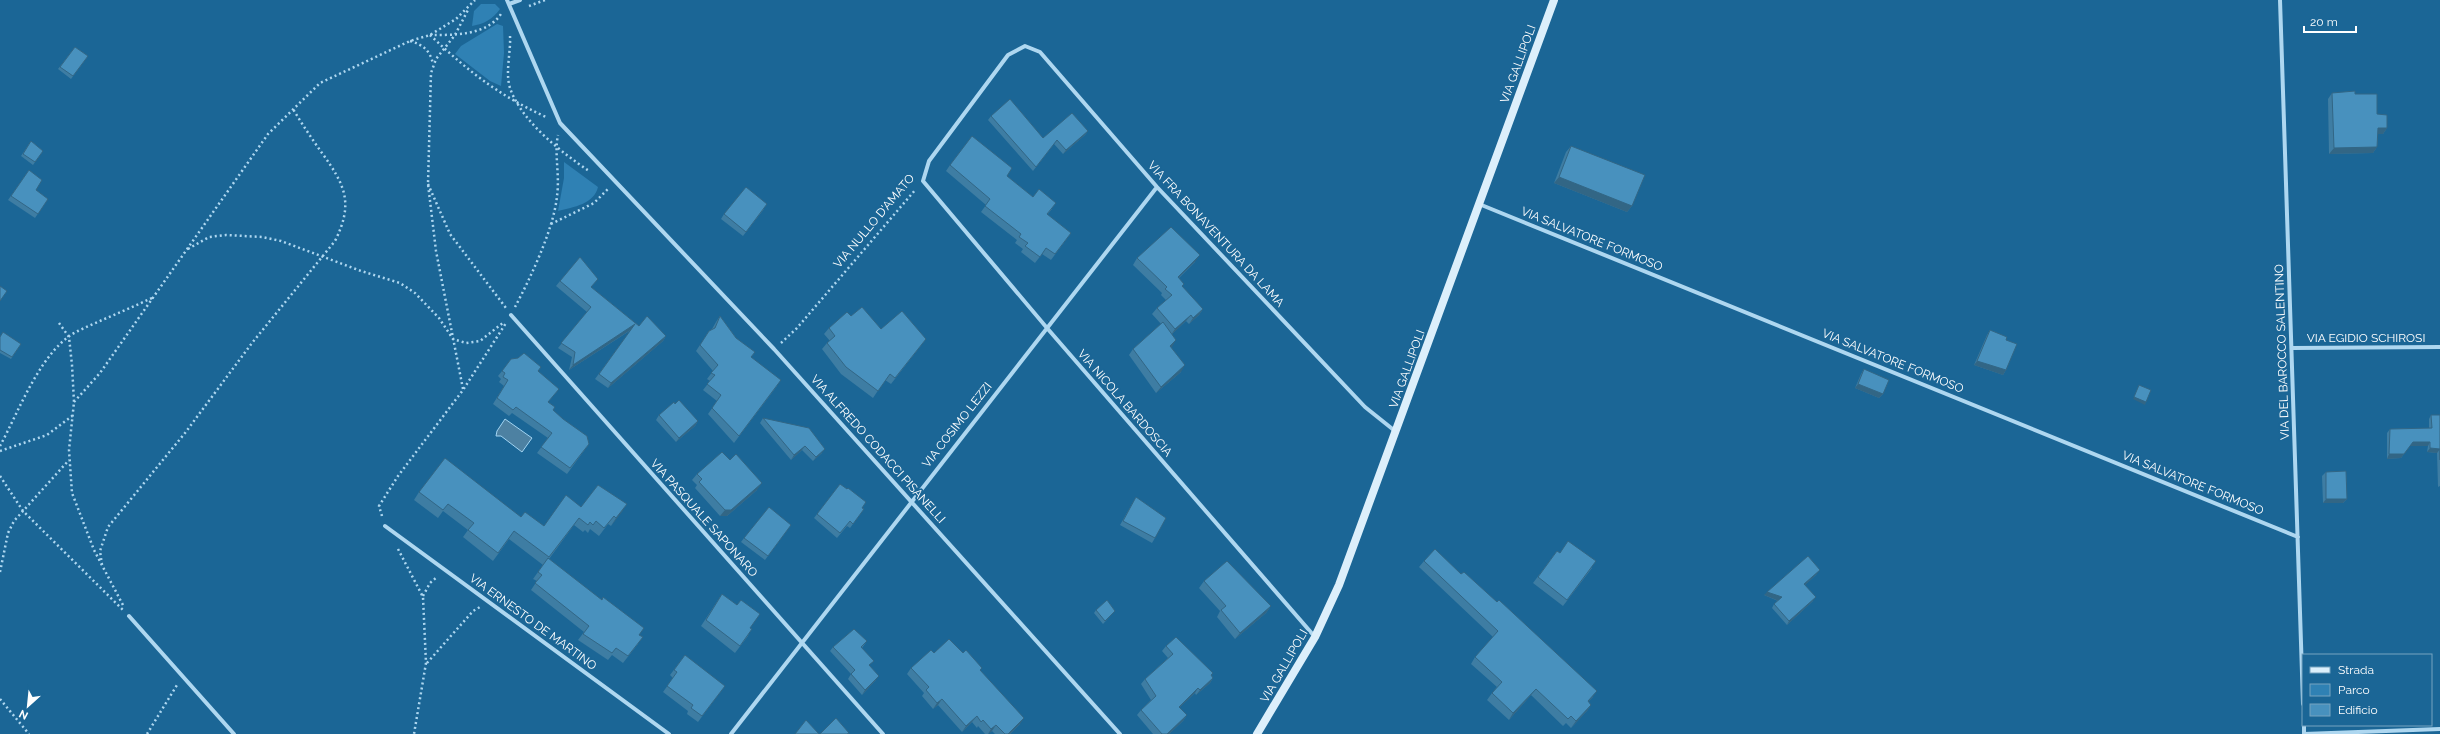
<svg xmlns="http://www.w3.org/2000/svg" width="2440" height="734" font-family="Raleway,sans-serif">
	<rect width="100%" height="100%" fill="#1b6696"/>
	<path fill="#2f81b4" d="M481,4H495L500,9C493,19 484,24 472,26L474,11Z
		M497,24L503,26L504,53L501,86L490,81L455,54L461,46Z
		M564,162L598,187C594,204 574,207 558,211L564,178Z"/>
	<path fill="#4d81a2" stroke="#a2d4f2" d="M505,419L532,438L522,452L501,436H496L497,431Z"/>
	<g fill="none" stroke-linecap="round" stroke-linejoin="round">
		<path stroke="#aed7f0" stroke-width="2.5" stroke-dasharray="2 3" stroke-linecap="butt" d="M529,6L545,0
			M430,35C468,71 498,95 546,117
			M430,35C453,35 486,36 501,14
			M510,36C511,52 505,72 510,88C521,121 561,152 589,171
			M410,41C423,45 430,50 433,64
			M428,184L450,234L506,308
			M551,224L594,203L609,188
			M188,249L209,237L226,235L262,237L281,241L361,271L400,283L415,293L439,318L453,339L466,343L480,341L504,322
			M515,307C531,277 554,228 557,196C560,175 554,153 558,135
			M59,323L69,337L72,365L74,402L69,450L72,493L94,550L124,607
			M781,343L797,328L916,189
			M463,389L436,251L428,184L431,73L436,59L455,35L469,8
			M74,402L100,373L268,134L320,83L410,41L430,35L456,19L475,0
			M0,446C19,411 42,348 78,331C103,319 129,309 154,297
			M0,451L47,435L72,416
			M0,476L23,511L123,610
			M382,516L379,506L398,476L463,390L506,323
			M398,549L423,597L426,663L414,734
			M102,565L100,551L108,527L185,433L252,343L335,241C354,203 345,185 322,153C312,139 302,124 293,109
			M0,572L8,533L14,521L69,460
			M423,596L430,583L437,577
			M427,663L473,611L480,607
			M0,699L29,734
			M147,734L177,685"/>
		<path stroke="#aed7f0" stroke-width="4" d="M507,0L560,123L774,349L1120,734
			M2280,0L2303,704
			M509,4L520,0
			M1479,204L2298,537
			M511,315L883,734
			M2292,348L2440,347
			M385,526L669,734
			M129,616L234,734
			M1315,637L1047,328L923,181L929,161L1008,55L1025,46L1040,52L1157,187L1365,407L1395,431
			M2304,725V734
			M731,734L1157,187
			M2304,734L2440,729"/>
		<path stroke="#dceffb" stroke-width="8" d="M1257,734L1315,637L1339,585L1554,0"/>
	</g>
	<path fill="#3e7da3" d="M75,47L88,56L71,79L58,69Z
		M2332,93L2355,94L2377,114L2387,128L2383,134H2378L2377,147L2373,153L2329,154L2328,99Z
		M991,116L1043,138L1088,131L1085,135L1063,154L1054,144L1033,171L988,120Z
		M31,141L43,151L33,165L21,156Z
		M1571,146L1632,206L1627,212L1554,183L1566,152Z
		M950,165L1007,176L1033,197L1052,209L1047,215L1071,233L1051,260L1042,254L1035,263L1021,252L1023,249L1015,243L1017,240L981,212L986,205L946,171Z
		M29,170L36,190L48,199L35,218L8,200Z
		M764,209L743,236L721,219L724,214Z
		M1137,258L1195,262L1179,278L1182,287L1203,309L1199,315L1189,324L1186,321L1172,334V347H1171L1181,372L1156,393L1129,355L1133,349L1161,324L1152,314L1157,308L1166,300L1161,295L1162,293L1133,265Z
		M560,281L591,287L639,326L666,336L663,341L608,388L595,379L631,330L569,370L572,357L558,348L587,312L556,286Z
		M720,316L736,338L751,358L777,386L734,443L708,414L717,401L703,390L710,381L707,379L713,371L696,351L709,331L712,329L716,322Z
		M851,316L881,329L926,339L891,384L885,380L873,398L841,374L822,349L827,343L830,341L824,334L829,328Z
		M1990,330L2006,340V370L2003,375L1974,365L1987,335Z
		M0,337L21,344L11,359L0,353Z
		M1864,369L1883,394L1879,398L1855,388L1861,374Z
		M502,371L538,372L559,389L548,402L553,410L589,444L567,474L537,453L548,438L512,413L509,416L493,404L504,386L499,382L501,379L498,376Z
		M659,415L698,421L695,426L676,442L656,420Z
		M2431,415H2440V486L2438,487L2437,453L2427,452L2428,446H2410L2401,458L2387,459V433L2390,429L2429,428V419Z
		M763,418L822,453L813,461L802,450L791,460L760,423Z
		M730,460L757,490L727,516H720L695,488L697,485L692,480L697,474Z
		M2326,472L2347,499L2343,503H2323L2322,476Z
		M419,492L521,517L544,526L581,507L627,504L611,526L608,524L599,536L590,529L588,533L585,530L583,532L574,525L549,559L639,635L638,644L623,663L612,655L608,660L578,640L584,632L531,590L537,581L533,579L543,565L509,539L493,561L463,537L468,530L443,511L438,518L414,500Z
		M1136,497L1155,538L1152,543L1120,525Z
		M862,508L864,509L850,528L847,526L837,538L814,518L817,514Z
		M791,525L765,560L741,542L744,538Z
		M1557,551L1560,553L1592,568L1563,606L1533,583Z
		M1424,561L1593,697L1588,702L1591,705L1587,711L1571,728L1566,723L1563,726L1531,695L1509,720L1487,700L1492,693L1497,687L1471,664L1475,657L1493,637L1419,567Z
		M1817,574L1805,585L1813,601L1787,625L1772,608L1774,604L1778,601L1764,595Z
		M1204,581L1271,606L1266,613L1235,639L1217,617L1220,611L1199,588Z
		M722,594L750,628L748,636L735,653L701,626Z
		M1096,610L1115,611L1103,624L1094,613Z
		M867,641L862,648L876,680L862,695L848,679L851,674L830,651L833,647Z
		M1166,646L1213,673L1211,676L1213,678L1210,683L1196,695L1195,693L1179,708L1187,715L1183,721L1169,734H1153L1137,715L1141,710L1151,700L1141,684L1145,679L1168,658L1162,651Z
		M934,653H963L982,668L980,670L1020,724L1010,734H995L992,731L988,734H985L978,726L977,728L972,722L962,732L938,705L933,709L922,696L924,693L907,674L911,668Z
		M685,655L721,691L698,722L687,714L688,711L663,692L673,678L670,675Z"/>
	<path fill="#326685" d="M2378,128H2387L2383,134H2373Z
		M1088,131L1085,135L1063,154L1066,150Z
		M2377,147L2373,153L2329,154L2334,148Z
		M1559,177L1632,206L1627,212L1554,183Z
		M1200,255L1195,262L1173,283L1178,277Z
		M1203,309L1199,315L1189,324L1193,318Z
		M1191,315L1186,321L1171,335L1175,329Z
		M635,324L632,329L569,370L573,365Z
		M666,336L663,341L608,388L611,383Z
		M1176,340L1172,347L1165,353L1170,346Z
		M1977,361L2006,370L2003,375L1974,365Z
		M1185,365L1181,372L1156,393L1161,387Z
		M1858,384L1883,394L1879,398L1855,388Z
		M2134,397L2146,402L2145,405L2133,399Z
		M698,421L695,426L676,442L679,438Z
		M2413,442H2430L2428,446H2410L2401,458L2387,459L2389,454Z
		M805,446L802,450L791,460L794,455Z
		M2430,448L2440,449L2437,453L2427,452Z
		M825,449L822,453L813,461L816,457Z
		M762,483L757,490L727,516H720L725,510Z
		M2326,499H2347L2343,503H2323Z
		M627,504L622,512L611,526L616,518Z
		M1820,570L1817,574L1802,588L1804,584Z
		M1767,592L1782,597L1779,601L1764,595Z
		M1816,597L1813,601L1787,625L1789,621Z
		M1271,606L1266,613L1235,639L1240,633Z
		M879,676L876,680L862,695L865,690Z
		M1213,678L1210,683L1196,695L1200,690Z
		M1198,688L1195,693L1175,712L1179,707Z
		M1536,689L1531,695L1509,720L1513,713Z
		M1597,691L1593,697L1583,707L1588,701Z
		M942,699L938,705L933,709L937,703Z
		M1591,705L1587,711L1571,728L1576,721Z
		M1187,715L1183,721L1169,734H1167Z
		M977,716L972,722L962,732L966,726Z
		M1024,718L1020,724L1010,734H1008Z
		M996,725L992,731L988,734L991,729Z"/>
	<path fill="#4891be" stroke="#326685" d="M75,47L88,56L73,76L60,67Z
		M2355,91V94H2377V114L2387,115V128H2378L2377,147L2334,148L2332,93Z
		M1010,99L1043,138L1072,113L1088,131L1066,150L1057,140L1036,167L991,116Z
		M972,136L1012,168L1007,176L1033,197L1039,189L1056,203L1047,214L1071,233L1055,254L1046,248L1040,257L1025,246L1028,243L1019,237L1021,234L985,206L990,199L950,165Z
		M31,141L43,151L35,162L23,154Z
		M1571,146L1645,175L1632,206L1559,177Z
		M29,170L42,180L36,190L48,199L38,214L11,196Z
		M746,187L767,204L746,232L724,214Z
		M1171,227L1200,255L1178,277L1184,284L1182,286L1203,309L1193,318L1191,315L1175,329L1157,308L1172,295L1165,289L1167,287L1137,258Z
		M580,257L598,279L591,287L639,326L647,316L666,336L611,383L599,374L635,324L573,365L575,352L561,343L591,307L560,281Z
		M0,286L7,291L0,301Z
		M862,307L881,329L902,311L926,339L895,378L890,374L878,391L846,367L827,343L835,336L829,328L847,312L851,316Z
		M720,316L736,338L755,352L751,357L781,380L739,436L712,408L721,395L707,384L715,375L711,373L718,365L700,345L709,331L715,328Z
		M1163,322L1176,340L1170,346L1185,365L1161,387L1133,349Z
		M1990,330L2007,337L2006,340L2017,344L2006,370L1977,361Z
		M3,332L21,344L12,357L0,350V337Z
		M524,353L541,367L538,371L559,389L548,402L555,407L553,410L563,419L587,436L589,444L570,468L541,447L552,433L516,407L513,410L497,398L508,380L503,377L505,373L502,371L511,359L518,358Z
		M1864,369L1889,380L1883,394L1858,384Z
		M2139,385L2151,390L2146,402L2134,397Z
		M679,400L698,421L679,438L659,415L674,402L675,404Z
		M2431,415H2440V460V449L2430,448V442H2413L2404,454H2389L2390,429L2432,428Z
		M763,418L809,428L825,449L816,457L805,446L794,455Z
		M722,452L730,460L736,454L762,483L731,510H725L699,482L702,479L697,474Z
		M445,458L521,517L525,512L544,526L566,495L581,507L598,485L627,504L616,518L614,516L604,528L596,521L593,525L590,522L588,525L579,518L549,557L514,531L498,553L468,530L474,523L448,504L443,510L419,492Z
		M2346,471L2347,499H2326V472Z
		M840,484L847,489L848,488L866,502L862,508L864,509L853,524L850,521L840,533L817,514Z
		M1136,497L1166,518L1155,538L1123,521Z
		M769,507L791,525L768,556L744,538Z
		M1568,541L1596,561L1567,600L1538,577L1557,551L1560,553Z
		M1435,549L1461,574L1464,572L1497,602L1499,600L1597,691L1588,701L1591,705L1576,721L1571,716L1568,719L1536,689L1513,713L1492,693L1502,682L1475,657L1498,631L1424,561Z
		M1808,556L1820,570L1804,584L1816,597L1789,621L1774,604L1782,597L1767,592Z
		M548,558L602,600L603,597L644,628L639,635L643,637L628,656L616,648L612,653L583,634L589,626L535,583L542,575L538,572Z
		M1227,561L1271,606L1240,633L1221,610L1226,606L1204,581Z
		M722,594L737,605L741,600L760,614L750,628L752,629L740,646L706,620Z
		M1107,600L1115,611L1105,621L1096,610Z
		M854,629L867,641L861,647L874,661L869,665L879,676L865,690L851,674L855,670L833,647Z
		M1176,637L1213,673L1211,675L1213,678L1200,690L1198,688L1179,707L1187,715L1167,734H1162L1141,710L1156,696L1145,679L1173,654L1166,646Z
		M949,639L963,653L966,650L982,668L980,670L1024,718L1008,734H1005L996,725L991,729L983,720L981,722L977,716L966,726L942,699L937,703L926,690L929,687L911,668L931,650L934,653Z
		M685,655L725,686L702,716L691,708L693,705L667,686L677,672L674,670Z
		M836,718L849,733L847,734H820Z
		M806,720L819,734H795Z"/>
	<g text-anchor="middle" stroke-width="3.5" stroke-linejoin="round" paint-order="stroke">
		<g font-size="12" fill="#fff" stroke="#1b6696">
			<text transform="translate(1518 64) rotate(-70)" y="4">VIA GALLIPOLI</text>
			<text transform="translate(874 221) rotate(-50)" y="4">VIA NULLO D'AMATO</text>
			<text transform="translate(1216 234) rotate(47)" y="4">VIA FRA BONAVENTURA DA LAMA</text>
			<text transform="translate(1592 239) rotate(22)" y="4">VIA SALVATORE FORMOSO</text>
			<text x="2366" y="342">VIA EGIDIO SCHIROSI</text>
			<text transform="translate(2282 352) rotate(-92)" y="4">VIA DEL BAROCCO SALENTINO</text>
			<text transform="translate(1893 361) rotate(22)" y="4">VIA SALVATORE FORMOSO</text>
			<text transform="translate(1407 369) rotate(-70)" y="4">VIA GALLIPOLI</text>
			<text transform="translate(1125 403) rotate(49)" y="4">VIA NICOLA BARDOSCIA</text>
			<text transform="translate(957 425) rotate(-52)" y="4">VIA COSIMO LEZZI</text>
			<text transform="translate(878 449) rotate(48)" y="4">VIA ALFREDO CODACCI PISANELLI</text>
			<text transform="translate(2193 483) rotate(22)" y="4">VIA SALVATORE FORMOSO</text>
			<text transform="translate(704 518) rotate(48)" y="4">VIA PASQUALE SAPONARO</text>
			<text transform="translate(533 622) rotate(36)" y="4">VIA ERNESTO DE MARTINO</text>
			<text transform="translate(1284 666) rotate(-60)" y="4">VIA GALLIPOLI</text>
		</g>
	</g>
	<rect x="2302" y="654" width="130" height="72" fill="#1b6696" stroke="#76a3c0"/>
	<rect x="2310" y="667" width="20" height="6" fill="#dceffb" stroke="#76a3c0"/>
	<text x="2338" y="674" font-size="12" fill="#ffffff">Strada</text>
	<rect x="2310" y="684" width="20" height="12" fill="#2f81b4" stroke="#76a3c0"/>
	<text x="2338" y="694" font-size="12" fill="#ffffff">Parco</text>
	<rect x="2310" y="704" width="20" height="12" fill="#4891be" stroke="#76a3c0"/>
	<text x="2338" y="714" font-size="12" fill="#ffffff">Edificio</text>
	<g transform="translate(28 706) rotate(207)" stroke="#1b6696" stroke-width="3" paint-order="stroke">
	<path d="M0-3L7 15L0 10L-7 15Z" fill="#ffffff"/>
	<text y="-6" font-size="11" font-weight="bold" text-anchor="middle" fill="#ffffff">N</text>
	</g>
	<path d="M2304 26v6h52v-6" fill="none" stroke="#ffffff" stroke-width="2"/>
	<text x="2310" y="26" font-size="12" fill="#ffffff" stroke="#1b6696" stroke-width="3" paint-order="stroke">20 m</text>
</svg>
